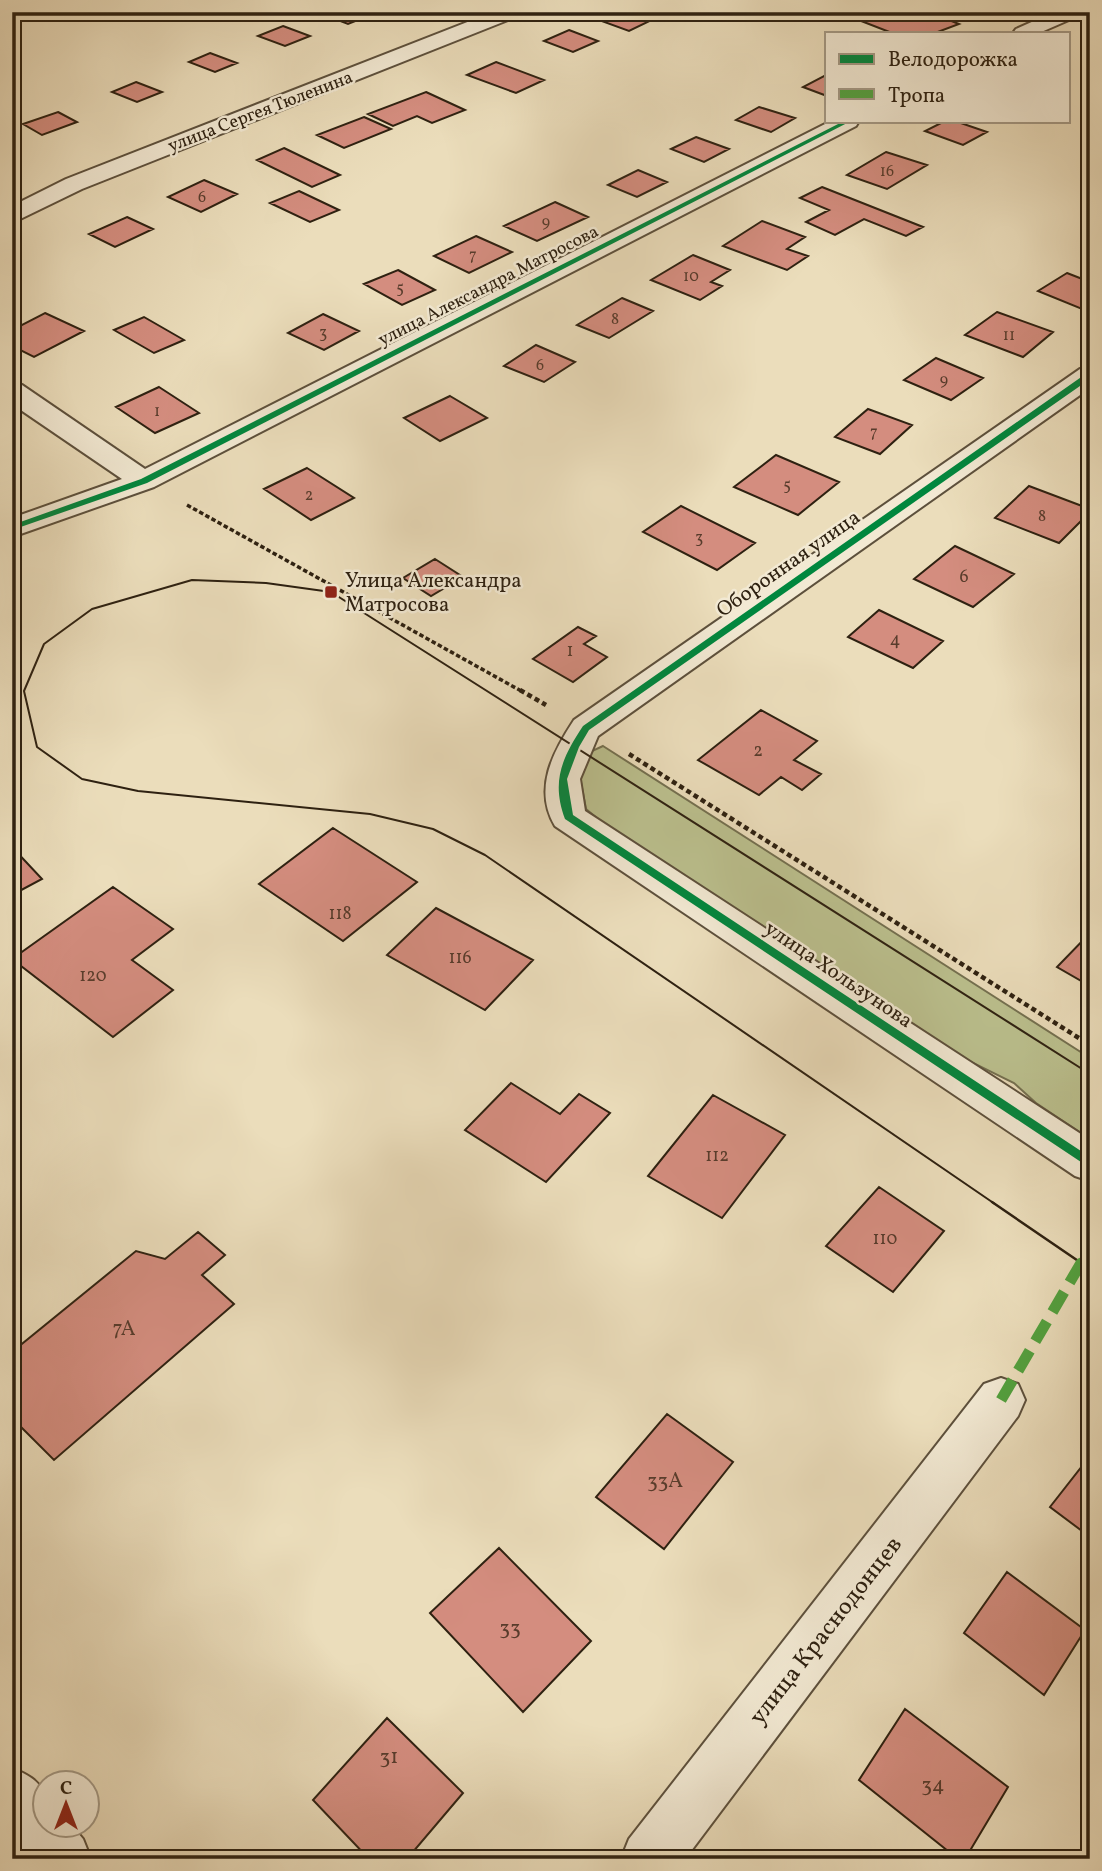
<svg xmlns="http://www.w3.org/2000/svg" width="1102" height="1871" font-family="Vollkorn,serif">
	<rect width="100%" height="100%" fill="#ebddbb"/>
	<filter id="stains"><feTurbulence type="fractalNoise" baseFrequency=".00286" numOctaves="4"/><feColorMatrix values="0 0 0 0 .2 0 0 0 0 .09 0 0 0 0 .02 0 0 0 .5 -.17"/></filter>
	<radialGradient id="worn" r=".72"><stop offset=".6" stop-color="#630" stop-opacity="0"/><stop offset="1" stop-color="#630" stop-opacity=".3"/></radialGradient>
	<path fill="#bbc08e" stroke="#747050" stroke-width="2" d="M603,746L1090,1058V1139L1036,1103L1014,1083L967,1060L626,842L586,809L580,777L584,762L592,751Z"/>
	<path fill="#d48d7f" stroke="#2e2111" stroke-width="2" d="M327,12H378L348,24L322,14Z
		M612,12H643L658,17L629,31L596,19Z
		M838,12H929L959,24L935,33H892Z
		M283,26L310,36L285,46L258,36Z
		M569,30L598,41L573,52L544,41Z
		M210,53L237,63L215,72L189,62Z
		M496,62L544,80L516,93L467,75Z
		M824,76L827,77V96L803,87Z
		M136,82L162,92L137,102L112,92Z
		M426,92L465,110L432,123L417,116L393,126L368,114Z
		M759,107L795,118L771,132L736,120Z
		M58,112L77,122L42,135L23,124Z
		M364,117L391,129L344,148L317,135Z
		M945,121H955L987,132L963,145L925,131Z
		M696,137L729,149L704,162L671,149Z
		M284,148L340,175L312,187L257,160Z
		M886,152L927,165L887,189L847,175Z
		M638,170L667,182L637,197L608,185Z
		M204,180L237,194L201,212L168,197Z
		M822,187L923,227L906,236L864,219L835,235L806,222L829,210L800,198Z
		M299,191L339,210L310,222L270,203Z
		M555,202L588,217L537,241L504,226Z
		M127,217L153,229L115,247L89,234Z
		M762,221L805,237L787,249L808,256L787,270L723,246Z
		M476,236L512,252L469,273L434,256Z
		M693,255L730,270L711,282L722,286L700,300L651,280Z
		M398,270L435,290L402,305L364,284Z
		M1067,273L1090,282V304L1082,309L1038,291Z
		M622,298L653,311L609,338L577,325Z
		M997,312L1053,332L1023,357L965,335Z
		M45,313L84,331L34,357L12,346V330Z
		M323,314L359,331L324,350L288,333Z
		M144,317L184,340L154,353L114,330Z
		M536,345L575,362L544,382L504,366Z
		M936,358L983,378L951,400L904,380Z
		M159,387L199,413L155,433L116,407Z
		M450,396L487,418L440,441L404,418Z
		M868,409L912,425L880,454L835,437Z
		M776,455L839,482L798,515L734,487Z
		M307,468L354,498L311,520L264,489Z
		M1029,486L1090,509V512L1059,543L995,518Z
		M681,506L755,543L717,570L643,532Z
		M955,546L1014,574L973,607L914,579Z
		M435,559L463,577L431,596L403,578Z
		M879,610L943,641L913,668L848,637Z
		M578,627L596,636L584,644L607,657L573,682L533,659Z
		M761,710L817,741L794,760L821,774L802,790L781,777L759,795L698,760Z
		M333,828L417,882L343,941L259,884Z
		M12,847L42,879L12,895Z
		M113,887L173,929L132,960L173,990L113,1037L12,959Z
		M436,908L533,960L485,1010L387,955Z
		M1090,933V986L1057,967Z
		M511,1083L560,1114L579,1094L610,1113L546,1182L465,1130Z
		M713,1095L785,1135L722,1218L648,1176Z
		M879,1187L944,1231L893,1292L826,1246Z
		M198,1232L225,1255L202,1275L234,1304L54,1460L12,1418V1352L136,1251L165,1259Z
		M667,1414L733,1462L664,1549L596,1497Z
		M1090,1456V1537L1050,1507Z
		M499,1548L591,1641L523,1712L430,1613Z
		M1007,1572L1085,1630L1044,1695L964,1633Z
		M905,1709L1008,1787L965,1859H958L859,1780Z
		M387,1718L463,1793L407,1859H369L313,1800Z"/>
	<g fill="none" stroke-linecap="round" stroke-linejoin="round">
		<g stroke="#5d503c" stroke-width="4">
			<path id="minor" d="M493,12H521L518,16L82,189L12,223V206L66,179Z
				M1054,12H1081L1078,16L1039,33H1013L1016,29Z
				M831,121H859L856,126L154,487L12,537V518L122,479L12,404V383L22,385L145,469Z
				M1090,367V388L598,736L580,779L585,811L1090,1140V1181L1075,1176L555,826C533,789 553,752 574,720L1080,369Z
				M1001,1378L1018,1384L1025,1400L1018,1416L685,1859H621L629,1839L984,1384Z
				M12,1768C46,1782 46,1792 46,1826H72L83,1839L91,1859H27L12,1841Z"/>
		</g>
		<path stroke="#2e2111" stroke-width="3.5" stroke-dasharray="4.5 2.5" stroke-linecap="butt" d="M187,505L523,692"/>
		<path stroke="#2e2111" stroke-width="4.5" stroke-dasharray="5 3.5" stroke-linecap="butt" d="M520,690L546,705
			M629,754L1090,1045"/>
		<use href="#minor" fill="#f2e9d3" fill-rule="evenodd"/>
		<path stroke="#2e2111" stroke-width="2" d="M995,1204L485,855L433,829L370,814L138,791L82,779L37,747L24,691L44,644L92,609L192,580L266,583L331,592L1090,1074"/>
		<path stroke="#2e2111" stroke-width="2.5" d="M992,1202L1090,1269"/>
		<path stroke="#52a23f" stroke-width="11" stroke-dasharray="23 11" stroke-linecap="butt" d="M1001,1400L1081,1263L1090,1261"/>
		<g stroke="#f2e9d3" stroke-width="5">
			<path id="cycleway" d="M844,121H851L147,483L12,530V525L141,479Z
				M1087,373H1090V379L589,730L579,747L567,779L573,815L1090,1157V1168L565,819C551,781 562,758 583,726Z"/>
		</g>
		<use href="#cycleway" fill="#00873e" fill-rule="evenodd"/>
	</g>
	<rect fill="#8f2418" stroke="#f2e9d3" stroke-width="2.5" x="324" y="585" width="14" height="14" rx="3.5"/>
	<g text-anchor="middle" stroke-width="5" stroke-linejoin="round" paint-order="stroke">
		<g font-size="16" fill="#583c2c">
			<text x="887" y="176">16</text>
			<text x="202" y="202">6</text>
			<text x="546" y="227">9</text>
			<text x="473" y="260">7</text>
			<text x="691" y="281">10</text>
			<text x="400" y="293">5</text>
			<text x="615" y="324">8</text>
			<text x="323" y="338">3</text>
			<text x="1009" y="340">11</text>
			<text x="540" y="370">6</text>
			<text x="944" y="385">9</text>
			<text x="157" y="416">1</text>
			<text x="874" y="437">7</text>
			<text x="787" y="490">5</text>
			<text x="309" y="500">2</text>
			<text x="1042" y="521">8</text>
			<text x="699" y="543">3</text>
		</g>
		<g font-size="18" fill="#2e2111" stroke="#f2e9d3">
			<text transform="translate(260 111) rotate(-21)" y="6">улица Сергея Тюленина</text>
			<text transform="translate(488 285) rotate(-27)" y="6">улица Александра Матросова</text>
		</g>
		<g font-size="18" fill="#583c2c">
			<text x="964" y="582">6</text>
			<text x="895" y="645">4</text>
			<text x="570" y="656">1</text>
			<text x="758" y="756">2</text>
			<text x="340" y="919">118</text>
			<text x="460" y="963">116</text>
			<text x="93" y="981">120</text>
			<text x="717" y="1161">112</text>
			<text x="885" y="1244">110</text>
		</g>
		<g font-size="21" fill="#2e2111" stroke="#f2e9d3">
			<text transform="translate(788 563) rotate(-35)" y="7">Оборонная улица</text>
			<text transform="translate(839 974) rotate(34)" y="7">улица Хользунова</text>
		</g>
		<g font-size="21" fill="#2e2111" stroke="#f2e9d3" text-anchor="start">
			<text x="345" y="587">Улица Александра<tspan x="345" dy="24">Матросова</tspan></text>
		</g>
		<g font-size="21" fill="#583c2c">
			<text x="124" y="1335">7А</text>
			<text x="665" y="1487">33А</text>
			<text x="510" y="1634">33</text>
			<text x="389" y="1763">31</text>
			<text x="933" y="1791">34</text>
		</g>
		<g font-size="24" fill="#2e2111" stroke="#f2e9d3">
			<text transform="translate(825 1630) rotate(-52)" y="8">улица Краснодонцев</text>
		</g>
	</g>
	<rect width="1102" height="1871" fill="none" stroke="#ebddbb" stroke-width="42"/>
	<rect x="14" y="14" width="1074" height="1843" fill="none" stroke="#2e2111" stroke-width="3.5"/>
	<rect x="21" y="21" width="1060" height="1829" fill="none" stroke="#2e2111" stroke-width="2"/>
	<rect x="825" y="32" width="245" height="91" fill="#f2e9d3" stroke="#a49985" stroke-width="2"/>
	<rect x="839" y="54" width="35" height="10" fill="#00873e" stroke="#a49985" stroke-width="2"/>
	<text x="888" y="66" font-size="21" fill="#2e2111">Велодорожка</text>
	<rect x="839" y="89" width="35" height="10" fill="#52a23f" stroke="#a49985" stroke-width="2"/>
	<text x="888" y="102" font-size="21" fill="#2e2111">Тропа</text>
	<g transform="translate(66 1804)"><circle r="33" fill="#f2e9d3" stroke="#a49985" stroke-width="2"/>
	<path d="M0-5L12 26L0 18L-12 26Z" fill="#8f2418"/>
	<text y="-10" font-size="19" font-weight="bold" text-anchor="middle" fill="#2e2111">С</text>
	</g>
	<rect width="100%" height="100%" filter="url(#stains)"/>
	<rect width="100%" height="100%" fill="url(#worn)"/>
</svg>
